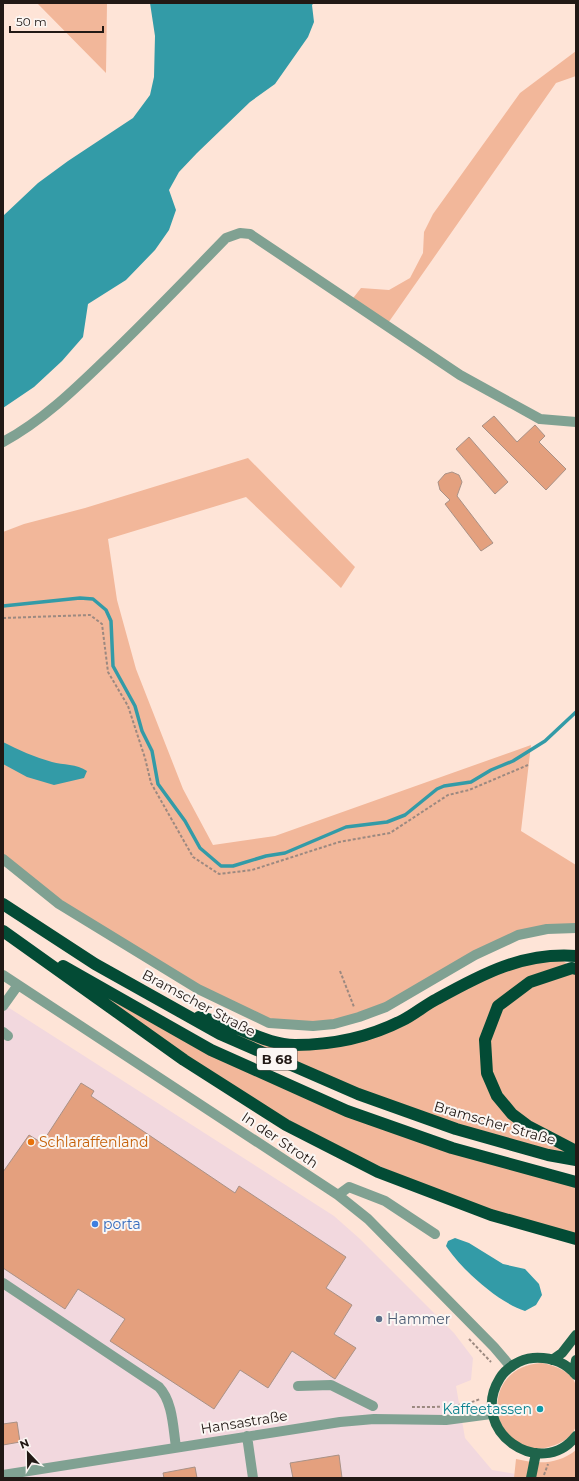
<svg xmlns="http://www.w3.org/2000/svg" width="579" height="1481" font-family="Montserrat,sans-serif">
	<rect width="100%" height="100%" fill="#fee4d7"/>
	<path fill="#f2d8de" d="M3,1004L334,1216L360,1239L454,1333L473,1358L471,1380L456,1386L465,1438L492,1470L516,1474L514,1478H3Z"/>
	<path fill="#f2b79a" d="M37,3H107L106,73Z
		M576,51V76L556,83L386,326L350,302L361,288L389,290L410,278L423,253L424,232L433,214L520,93Z
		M248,458L355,567L341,588L246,497L108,539L117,600L136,669L183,789L213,845L275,836L531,745L521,831L576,865V928L518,935L359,1017L291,1025L245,1013L59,904L3,859V532L24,524L85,508Z
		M5,933L211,1050L347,1111L543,1174L576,1188V1239L491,1215L286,1125Z
		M555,954L572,968L576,969V1160L456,1129L220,1034L225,1024L293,1045L369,1034L471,981Z
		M542,1363C554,1365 573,1372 576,1386C578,1392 576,1400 576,1407C576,1413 577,1419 576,1425C573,1442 545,1451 531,1448C485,1438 484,1366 542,1363Z
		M576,1450V1478H514L516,1459C538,1464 557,1465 576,1450Z"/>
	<path fill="#339ba7" d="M150,3H314L312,5L314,22L308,37L275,84L250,102L197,153L179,172L169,190L176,210L169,230L155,250L126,280L88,304L83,337L62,361L34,387L3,408V216L38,183L68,161L133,118L150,95L154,77L155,36Z
		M3,742C18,750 35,757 52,762C63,765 77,764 87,771L84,778L54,785L27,777L3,764Z
		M455,1238L469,1243L503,1264L525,1269L539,1284L542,1295L536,1305L525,1311C499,1303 461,1269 446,1246L448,1241Z"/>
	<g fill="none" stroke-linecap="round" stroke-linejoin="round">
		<path stroke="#339ba7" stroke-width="3.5" d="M3,606L80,598L93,599L106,610L111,621L113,666L135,706L142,731L152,751L158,784L185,821L200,848L221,866H233L266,856L285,853L346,827L387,822L405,815L437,789L444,786L471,782L491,770L513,761L545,741L576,712"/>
	</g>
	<path fill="#e4a07e" stroke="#a99186" d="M494,416L517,442L535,425L545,436L539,442L566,469L546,490L482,426Z
		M469,437L508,482L495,494L456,449Z
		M452,472L459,475L462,482L457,496L493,543L481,551L445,504L450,500L440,490L438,482L445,474Z
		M81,1083L94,1091L91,1096L235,1193L239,1186L346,1257L326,1288L352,1305L334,1334L356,1348L335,1379L292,1351L268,1388L240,1370L214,1409L110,1341L125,1319L78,1289L65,1309L3,1268V1172L29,1135L42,1143Z
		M17,1422L20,1442L3,1445V1424Z
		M339,1455L342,1478H293L290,1463Z
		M195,1467L197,1478H164L163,1473Z"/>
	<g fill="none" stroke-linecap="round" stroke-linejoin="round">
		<path stroke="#9c8980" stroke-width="2" stroke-dasharray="3 2" stroke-linecap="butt" d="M3,618L90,615L102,624L108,672L128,706L145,758L151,783L193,857L219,874L252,870L339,842L390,833L448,795L469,790L528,765
			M340,971L354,1007
			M469,1339L491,1362
			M412,1407C434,1407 459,1408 480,1399
			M544,1475L548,1464"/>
		<path stroke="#80a192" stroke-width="10" d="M3,442C42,421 74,390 106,359C147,320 186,279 226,238L240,233L250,234L460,375L540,419L576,422
			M3,859L59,904L198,989L269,1023L313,1026L334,1024L359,1017L386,1007L475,955L518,935L547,929L576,928
			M3,975L338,1195L368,1219L494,1347L511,1367
			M3,1006L18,985
			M3,1032L8,1036
			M338,1195L349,1187L385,1201L435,1234
			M3,1283L159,1387C173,1402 173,1428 176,1447
			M298,1386L331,1385L373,1406
			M247,1436L253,1478
			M3,1475L340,1422L374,1419L446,1420L491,1414"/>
		<path stroke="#1f644b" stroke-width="10" d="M552,1360L562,1353L576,1335
			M574,1373L576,1360
			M576,1375C565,1362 549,1357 533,1358C520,1359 506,1368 500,1378C467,1431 541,1481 576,1436
			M531,1478L536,1453"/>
		<path stroke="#034b35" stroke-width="12" d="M3,904L95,964L220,1034L358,1094L456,1129L548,1155L576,1160
			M3,931L184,1060L286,1125L378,1172L491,1215L576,1239
			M63,966L211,1050L347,1111L452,1148L576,1182
			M576,969L572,968L530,982L498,1006L485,1040L487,1073L497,1096L512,1114L528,1126L576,1151
			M199,1017C208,1019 217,1021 225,1024C248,1031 270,1045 295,1045C332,1045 370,1037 403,1020C415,1014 425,1005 437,999C482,974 523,952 576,956"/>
	</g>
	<circle fill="#e8710a" stroke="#fbf6f3" stroke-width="1.5" cx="31" cy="1142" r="4"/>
	<circle fill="#3f7fe0" stroke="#fbf6f3" stroke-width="1.5" cx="95" cy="1224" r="4"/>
	<circle fill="#5c6f8a" stroke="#fbf6f3" stroke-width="1.5" cx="379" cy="1319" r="4"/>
	<circle fill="#0f9aa8" stroke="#fbf6f3" stroke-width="1.5" cx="540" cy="1409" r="4"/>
	<g text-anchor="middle" stroke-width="4" stroke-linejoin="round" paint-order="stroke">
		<rect fill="#fbf6f3" stroke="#635b58" stroke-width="1" x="257" y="1048" width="40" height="22" rx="3"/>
		<g font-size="13" font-weight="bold" fill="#221915">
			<text x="277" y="1064">B 68</text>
		</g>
		<g font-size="14" fill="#221915" stroke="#fbf6f3">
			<text transform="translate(199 1003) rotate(28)" y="5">Bramscher Straße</text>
			<text transform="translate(495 1123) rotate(16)" y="5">Bramscher Straße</text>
			<text transform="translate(280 1140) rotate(34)" y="5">In der Stroth</text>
			<text transform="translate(244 1422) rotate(-9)" y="5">Hansastraße</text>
		</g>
		<g font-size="14" fill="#c56008" stroke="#fbf6f3" text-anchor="start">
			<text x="39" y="1147">Schlaraffenland</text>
		</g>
		<g font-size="14" fill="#366cbe" stroke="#fbf6f3" text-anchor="start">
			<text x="103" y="1229">porta</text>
		</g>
		<g font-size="14" fill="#4e5e75" stroke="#fbf6f3" text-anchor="start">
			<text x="387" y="1324">Hammer</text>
		</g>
		<g font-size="14" fill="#0d838f" stroke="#fbf6f3" text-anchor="end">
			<text x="532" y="1414">Kaffeetassen</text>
		</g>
	</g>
	<rect width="579" height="1481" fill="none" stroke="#221915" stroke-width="8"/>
	<g transform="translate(28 1453) rotate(338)" stroke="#fbf6f3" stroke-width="3" paint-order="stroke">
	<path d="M0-3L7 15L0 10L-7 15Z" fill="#221915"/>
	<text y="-6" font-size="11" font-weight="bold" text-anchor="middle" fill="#221915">N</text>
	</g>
	<path d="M10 26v6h93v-6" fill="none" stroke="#221915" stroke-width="2"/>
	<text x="16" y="26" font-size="12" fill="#221915" stroke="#fbf6f3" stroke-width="3" paint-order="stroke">50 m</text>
</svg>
